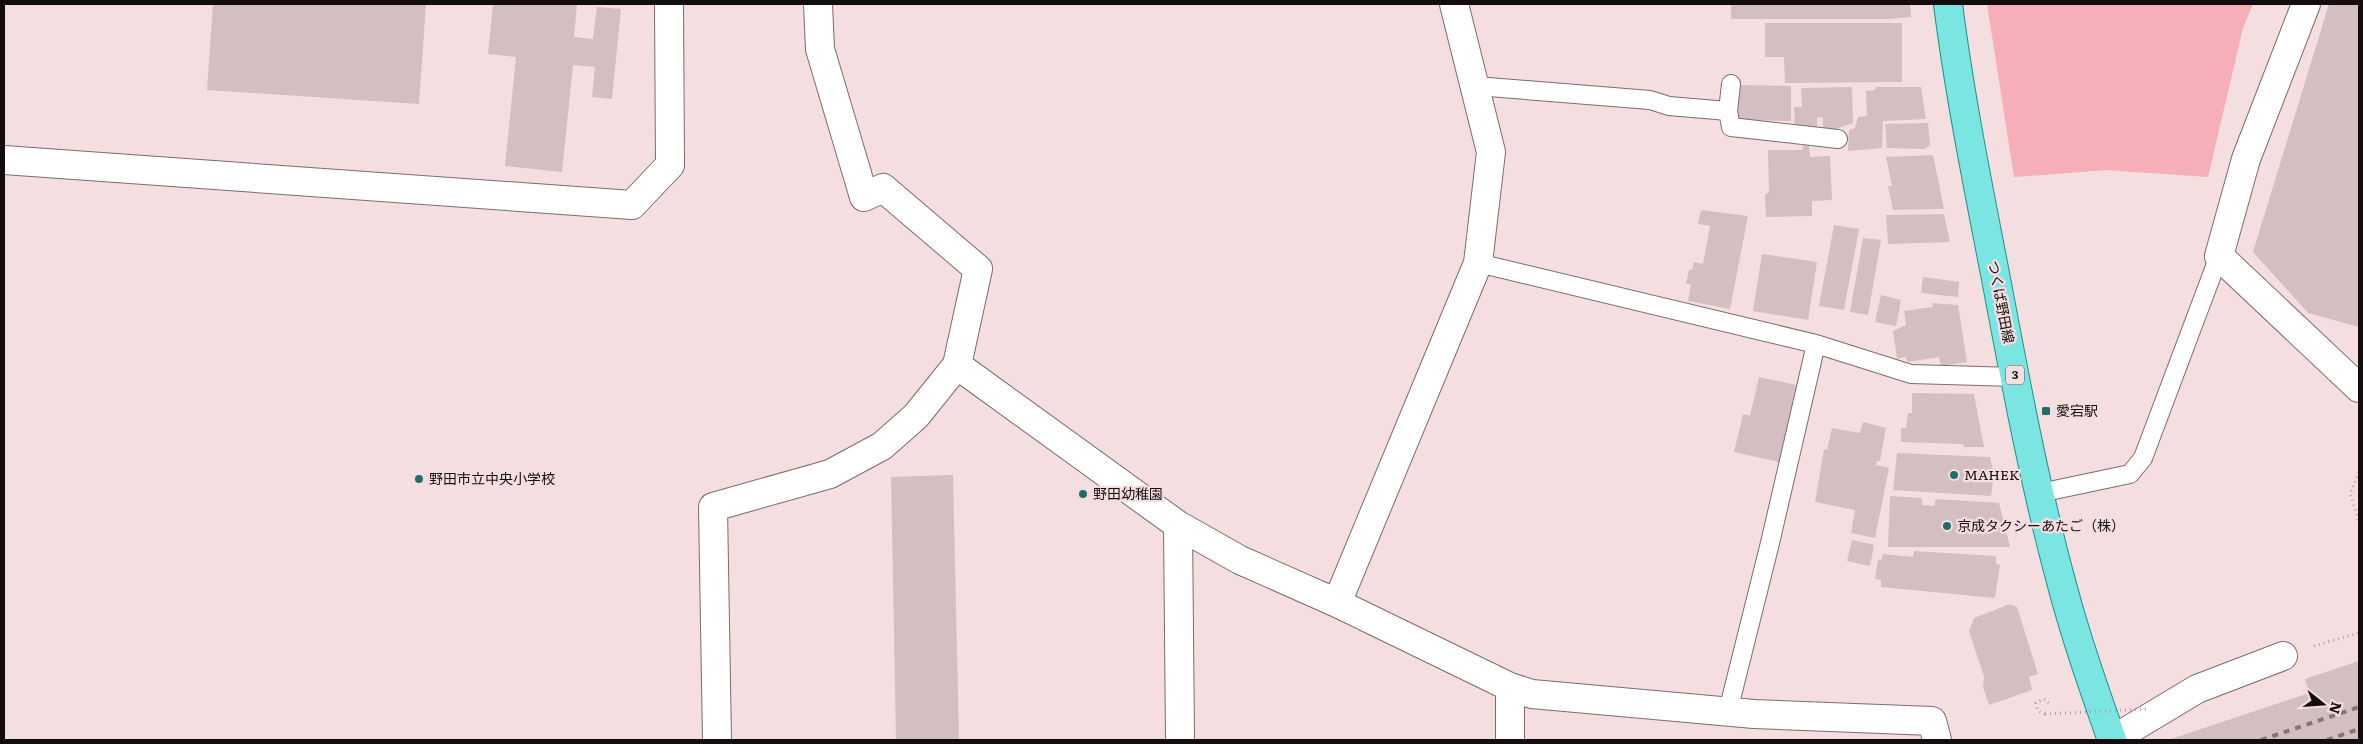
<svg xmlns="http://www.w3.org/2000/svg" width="2363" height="744" font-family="Literata,'Noto Sans JP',serif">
	<rect width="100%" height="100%" fill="#f4dee0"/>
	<path fill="#f6aeb9" d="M1987,4H2253L2243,28L2208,177L2106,170L2014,177Z"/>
	<path fill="#d3bec1" d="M213,4H426L419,104L207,90Z
		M493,4H577L574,37L593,39L597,7L621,9L612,99L592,97L595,67L573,65L562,172L505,166L516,57L488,54Z
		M1731,4H1910L1911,17L1888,19H1731Z
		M2329,4H2359V327L2308,313L2253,252Z
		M1765,23H1902V82L1785,83L1784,57H1765Z
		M1739,85L1791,86V121L1738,120Z
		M1852,87L1853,123L1836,129L1823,128V118L1817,117V129L1795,126L1794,107H1802L1801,88Z
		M1876,87H1921L1926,119L1883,121L1882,148L1848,151L1849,130L1855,128L1858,117L1867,116L1866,91L1875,90Z
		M1928,123L1930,145L1925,149L1887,148L1885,124Z
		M1804,145L1809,146L1810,157L1830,156L1832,200L1812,201V216L1766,217L1765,195L1769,192L1768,150H1802Z
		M1933,155L1944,209L1893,210L1888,186H1892L1886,157Z
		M1701,210L1748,216L1730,309L1688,301L1691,284H1686L1689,270H1692L1694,262L1703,264L1710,226L1698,224Z
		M1944,214L1950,242L1888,244L1886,215Z
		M1834,225L1859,229L1844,310L1819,306Z
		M1863,238L1881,240L1868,315L1850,312Z
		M1762,254L1817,262L1808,320L1753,311Z
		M1923,277L1959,282L1958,297L1921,293Z
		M1881,295L1901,300L1896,326L1875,322Z
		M1932,303L1958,305L1967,362L1941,366L1939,357L1908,362L1905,357L1897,359L1893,331L1906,325L1904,311L1933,307Z
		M1759,377L1796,385L1779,462L1734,452L1743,414L1750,416Z
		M1912,393L1974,394L1984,447H1964L1963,444L1901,442V428H1906L1908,413H1912Z
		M1863,422L1886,428L1880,461H1877L1876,465L1889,468L1875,538L1851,533L1855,510L1815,502L1824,449L1827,450L1832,428L1860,433Z
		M1897,453L1990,457L1994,475L1991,496L1893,490Z
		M953,475L959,740H896L891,477Z
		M1890,496L1922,498V505L1934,506L1936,499L1999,503L2010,547H1888Z
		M1852,540L1874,545L1870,566L1847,561Z
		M1914,551L1996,556V564L2000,565L1995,598L1881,587V580L1875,579L1878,560H1881L1883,554L1913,557Z
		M2010,604L2017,607L2038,674L2029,677L2032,690L1989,705L1983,687L1984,677L1969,631L1974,618Z
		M2359,661V740H2168L2309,693L2305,679Z"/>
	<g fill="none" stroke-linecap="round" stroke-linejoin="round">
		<g stroke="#7e6b6d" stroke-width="20">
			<path id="service" d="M1476,86L1650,100L1669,106L1728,111L1731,127L1838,139
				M1728,111L1731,84
				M1478,263L1816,344L1911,374L2015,377
				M2040,493L2130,474L2143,458L2219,256
				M1728,711L1770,543L1816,344"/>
		</g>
		<g stroke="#7e6b6d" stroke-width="30">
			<path id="minor" d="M2306,4L2246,159L2219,256L2359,388
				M4,160L632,205L670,165L669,4
				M957,365L1178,525L1240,560L1337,603L1510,687L1532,694L1754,714L1932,721L1937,740
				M1178,525L1180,740
				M1337,603L1478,263L1491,152L1454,4
				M717,740L713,507L830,474L882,446L916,416L957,365L978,269L883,188L864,197L820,49L818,4
				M1510,740V687
				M2112,740L2197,689L2283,656"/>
		</g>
		<g stroke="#1e8e8b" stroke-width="30">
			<path id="primary" d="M1948,4C1960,98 1979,191 1997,284C2016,385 2035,486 2062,585C2076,638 2094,689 2112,740"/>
		</g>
		<path stroke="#b19fa1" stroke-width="3" stroke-dasharray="1 4" stroke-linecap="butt" d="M2359,472L2350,494L2359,522
			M2314,646L2359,633
			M2045,714L2038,711L2036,703L2044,699L2050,704"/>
		<use href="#service" stroke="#fff" stroke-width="18"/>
		<use href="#minor" stroke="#fff" stroke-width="28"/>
		<use href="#primary" stroke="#7be5e2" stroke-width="28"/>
		<path stroke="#847577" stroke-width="4" stroke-dasharray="6 6" stroke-linecap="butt" d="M2261,740L2359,707
			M2327,740L2359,729"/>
		<path stroke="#b19fa1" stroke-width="3" stroke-dasharray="1 4" stroke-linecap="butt" d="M2045,714L2146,709"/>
	</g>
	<g fill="#206c6a" stroke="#f4dee0" stroke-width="2">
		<rect x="2041" y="406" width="10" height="10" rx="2.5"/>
		<circle cx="1954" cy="475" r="5"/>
		<circle cx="419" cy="479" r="5"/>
		<circle cx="1083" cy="494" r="5"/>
		<circle cx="1947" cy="526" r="5"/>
	</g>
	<g text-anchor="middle" stroke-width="4.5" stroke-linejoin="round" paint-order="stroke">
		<rect fill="#f4dee0" stroke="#574c4d" stroke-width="1" x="2006" y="365.5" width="18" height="19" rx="4"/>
		<g font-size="12" font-weight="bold" fill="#140d0e">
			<text x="2015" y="379">3</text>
		</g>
		<g font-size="14" fill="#140d0e" stroke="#f4dee0">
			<text transform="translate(2001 302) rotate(79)" y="5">つくば野田線</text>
		</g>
		<g font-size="14" fill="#140d0e" stroke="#f4dee0" text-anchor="start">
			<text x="2056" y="416">愛宕駅</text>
			<text x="1964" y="480">MAHEK</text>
			<text x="429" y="484">野田市立中央小学校</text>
			<text x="1093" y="499">野田幼稚園</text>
			<text x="1957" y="531">京成タクシーあたご（株）</text>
		</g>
	</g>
	<rect width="2363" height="744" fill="none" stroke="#140d0e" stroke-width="10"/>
	<g transform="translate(2323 704) rotate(107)" stroke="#f4dee0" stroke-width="4" paint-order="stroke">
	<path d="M0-4L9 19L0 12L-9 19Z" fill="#140d0e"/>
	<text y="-8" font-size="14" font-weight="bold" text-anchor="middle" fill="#140d0e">N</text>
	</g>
</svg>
